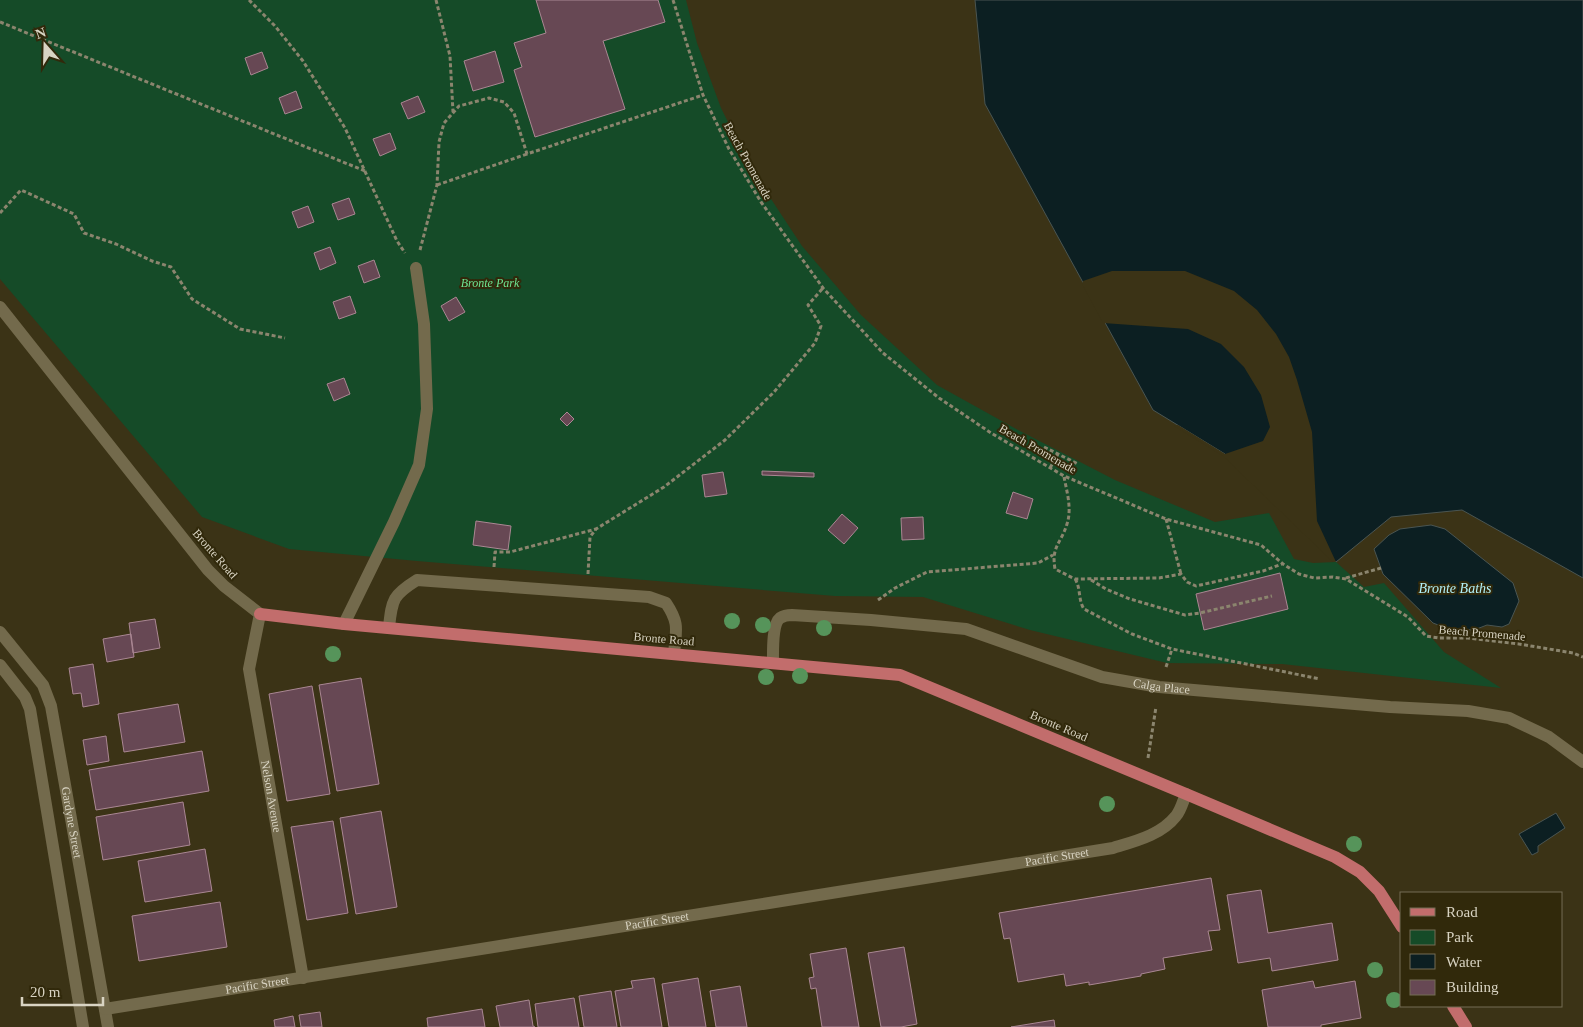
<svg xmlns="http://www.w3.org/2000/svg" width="1583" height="1027" font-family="Georgia,serif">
	<rect width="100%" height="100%" fill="#3b3316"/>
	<path fill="#154b28" d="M0,0H686L697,43L721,108L752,170L802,246L861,315L937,385L1018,430L1115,480L1215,522L1269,513L1294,559L1313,563L1336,562L1364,587L1384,583L1444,652L1501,688L1282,664L1167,663L1030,630L923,597L835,596L417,561L289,549L202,517L0,279Z"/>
	<path fill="#0c1f22" stroke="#4a5552" d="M975,0H1583V578L1462,510L1391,517L1336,562L1225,454L1153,410L985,104Z
		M1431,525L1445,529L1513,583L1519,601L1509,624L1502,627L1487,625L1474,630L1446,628L1433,623L1383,574L1374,549L1389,535L1400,529Z
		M1556,813L1565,828L1538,846V852L1532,855L1519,834Z"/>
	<path fill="#3b3316" d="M1112,271H1185L1234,291L1257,310L1276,334L1289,357L1297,380L1312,432L1317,521L1336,562H1333L1223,456L1174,426L1178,425L1225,454L1263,441L1270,427L1261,395L1244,367L1221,344L1188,329L1103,323L1082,284L1083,281Z"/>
	<path fill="#674854" stroke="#aa8793" d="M536,0H658L665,22L603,41L625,109L535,137L514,70L522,67L514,43L546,33Z
		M495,51L504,82L473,91L464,61Z
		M262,52L268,68L251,75L245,58Z
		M296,91L302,108L285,114L279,98Z
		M418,96L425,112L408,119L401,103Z
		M390,133L396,149L380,156L373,139Z
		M349,198L355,214L338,220L332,204Z
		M308,206L314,222L298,228L292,212Z
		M330,247L336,263L320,270L314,253Z
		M374,260L380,277L364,283L358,266Z
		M350,296L356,313L339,319L333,302Z
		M456,297L465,312L449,321L441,306Z
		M344,378L350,394L334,401L327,384Z
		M567,412L574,419L567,426L560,419Z
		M762,471L814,473V477L762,475Z
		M723,472L727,494L705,497L702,475Z
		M1013,492L1033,499L1027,519L1006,513Z
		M842,514L858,528L844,544L828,530Z
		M923,517L924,539L902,540L901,518Z
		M476,521L511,526L508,550L473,545Z
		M1280,573L1288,609L1204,630L1196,594Z
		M155,619L160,648L133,653L129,623Z
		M131,634L134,657L107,662L103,639Z
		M93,664L99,704L83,707L81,693L73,694L69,668Z
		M361,678L379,784L337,791L319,685Z
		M312,686L330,794L287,801L269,694Z
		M178,704L185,742L124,752L118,714Z
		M106,736L109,761L87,765L83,740Z
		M202,751L209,791L96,810L89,770Z
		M183,802L190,845L103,860L96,817Z
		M381,811L397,907L356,914L340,818Z
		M333,821L348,913L307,920L291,827Z
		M205,849L212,891L145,902L138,861Z
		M1211,878L1220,930L1208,931L1212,950L1163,958L1165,969L1141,974V976L1089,985V982L1066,986L1064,974L1018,982L1010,938L1004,939L999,913Z
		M1261,890L1268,933L1332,923L1338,960L1272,971L1270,958L1238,963L1227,895Z
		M220,902L227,947L139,961L132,916Z
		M904,947L917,1024L901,1027H881L868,953Z
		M846,948L859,1027H822L816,988L811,989L809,978L814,977L810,954Z
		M654,978L662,1027H621L615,991L633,988L631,981Z
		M698,978L706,1027H669L662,984Z
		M1313,981L1315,988L1355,981L1361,1018L1321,1025V1027H1268L1262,990Z
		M740,986L747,1027H716L710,991Z
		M611,991L617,1027H584L579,996Z
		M574,998L579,1027H538L535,1004Z
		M529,1000L533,1026L535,1027H500L496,1006Z
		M482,1009L485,1027H428L427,1018Z
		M320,1012L322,1027H301L299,1015Z
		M293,1016L295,1027H275L274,1020Z
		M1054,1020L1055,1027H1011Z"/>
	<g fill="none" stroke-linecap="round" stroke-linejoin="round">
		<path stroke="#8b856e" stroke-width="3" stroke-dasharray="4 2.5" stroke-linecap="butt" d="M249,0L275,26L303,61L345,128L397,241L405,253
			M436,0L450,56L453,112
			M673,0L703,95L729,149L761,202L823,288L883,353L939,398L991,433L1064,476L1166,519L1261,545L1283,564L1299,574L1314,578L1333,577L1346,579L1408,617L1426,636L1439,638H1468L1519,644L1573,653L1583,657
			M0,22L365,171
			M437,185L527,154
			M0,213L21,190L74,214L84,233L116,244L152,261L171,267L192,299L240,329L285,338
			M420,250L437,185L439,142L444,123L459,106L489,98L504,102L514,113L527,154L703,95
			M1044,447L1078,464
			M1050,468L1058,454
			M1064,477C1067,492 1072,509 1067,524C1061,544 1051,546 1055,569L1075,579L1159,578L1181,574L1187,582L1196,586L1263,571L1282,564
			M1166,519L1181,574
			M494,567L495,552H510L596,529
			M588,574L590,537L596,529L664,487L725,440L774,392L815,343L821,326L808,305L823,288
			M1346,578L1381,568
			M1075,579C1081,588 1078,600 1084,609L1132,634L1172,649L1320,679
			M1091,580L1106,589L1130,599L1185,615L1200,613L1272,596
			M878,600L895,588L927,572L1038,563L1053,555
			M1166,667L1172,649
			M1148,758L1156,707"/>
		<g stroke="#736a4c" stroke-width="12">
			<path id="s1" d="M0,307L208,570L224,586L260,614L249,669L303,978"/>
			<path d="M344,624L394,522L419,465L427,409L424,324L416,268"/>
			<path d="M389,627C392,599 393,595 417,580L649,597L666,603C680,624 676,630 674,654"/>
			<path id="s2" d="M0,632L43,685L51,706L108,1027"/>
			<path id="s3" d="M773,663C773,653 772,624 780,618C783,616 788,615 792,615L871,620L966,629L1102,677L1159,687L1390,707L1468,711L1509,718L1549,737L1583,762"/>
			<path d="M0,665L25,697L30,709L83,1027"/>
			<path id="s4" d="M105,1009L1113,848C1136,841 1161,835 1176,816C1181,810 1183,801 1186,794"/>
		</g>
		<path stroke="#c26d6c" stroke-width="12" d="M260,614L344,624L900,675L1186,794L1335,857L1360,872L1379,891L1402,927
			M1453,1006L1466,1027"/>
	</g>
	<g fill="#56945a">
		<circle cx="732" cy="621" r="8"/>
		<circle cx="763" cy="625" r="8"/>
		<circle cx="824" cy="628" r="8"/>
		<circle cx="333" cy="654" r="8"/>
		<circle cx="800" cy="676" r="8"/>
		<circle cx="766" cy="677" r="8"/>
		<circle cx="1107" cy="804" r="8"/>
		<circle cx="1354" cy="844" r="8"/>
		<circle cx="1375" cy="970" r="8"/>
		<circle cx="1394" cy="1000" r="8"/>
	</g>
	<g text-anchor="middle" stroke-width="4" stroke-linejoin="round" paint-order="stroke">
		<g font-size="12" fill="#d9d4c3" stroke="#31290b">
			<text transform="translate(748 161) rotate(61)" y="4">Beach Promenade</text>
			<text transform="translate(1038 449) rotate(30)" y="4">Beach Promenade</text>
			<text transform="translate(215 554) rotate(49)" y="4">Bronte Road</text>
			<text transform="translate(1482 633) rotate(5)" y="4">Beach Promenade</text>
			<text transform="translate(664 639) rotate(5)" y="4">Bronte Road</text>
			<text dy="4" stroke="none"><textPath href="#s3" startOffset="438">Calga Place</textPath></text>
			<text transform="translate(1059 726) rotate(23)" y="4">Bronte Road</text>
			<text dy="4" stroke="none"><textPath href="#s1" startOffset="589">Nelson Avenue</textPath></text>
			<text dy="4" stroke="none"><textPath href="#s2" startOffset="209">Gardyne Street</textPath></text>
			<text dy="4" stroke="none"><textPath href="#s4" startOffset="964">Pacific Street</textPath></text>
			<text dy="4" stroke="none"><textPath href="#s4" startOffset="559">Pacific Street</textPath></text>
			<text dy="4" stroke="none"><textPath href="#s4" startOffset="154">Pacific Street</textPath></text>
		</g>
		<g font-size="12" font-style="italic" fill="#6de492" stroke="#31290b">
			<text x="490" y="287">Bronte Park</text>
		</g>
		<g font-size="14" font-style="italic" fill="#b2f0f8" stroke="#31290b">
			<text x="1455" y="593">Bronte Baths</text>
		</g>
	</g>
	<rect x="1400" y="892" width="162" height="115" fill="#31290b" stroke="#746d55"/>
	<rect x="1410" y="908" width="25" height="8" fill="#c26d6c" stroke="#746d55"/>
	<text x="1446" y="917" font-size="15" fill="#d9d4c3">Road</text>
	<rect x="1410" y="930" width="25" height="15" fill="#154b28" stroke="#746d55"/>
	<text x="1446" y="942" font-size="15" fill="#d9d4c3">Park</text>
	<rect x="1410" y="954" width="25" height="15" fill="#0c1f22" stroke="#746d55"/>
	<text x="1446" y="967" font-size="15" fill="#d9d4c3">Water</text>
	<rect x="1410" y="980" width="25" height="15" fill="#674854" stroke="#746d55"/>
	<text x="1446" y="992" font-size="15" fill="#d9d4c3">Building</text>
	<g transform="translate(45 45) rotate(340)" stroke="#31290b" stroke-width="4" paint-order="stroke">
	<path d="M0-4L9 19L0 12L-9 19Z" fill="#d9d4c3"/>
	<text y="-8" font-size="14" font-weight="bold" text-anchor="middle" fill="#d9d4c3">N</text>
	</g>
	<path d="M22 997v8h81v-8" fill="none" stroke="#d9d4c3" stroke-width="2.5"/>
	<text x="30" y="997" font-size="15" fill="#d9d4c3" stroke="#31290b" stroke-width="4" paint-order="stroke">20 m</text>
</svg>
